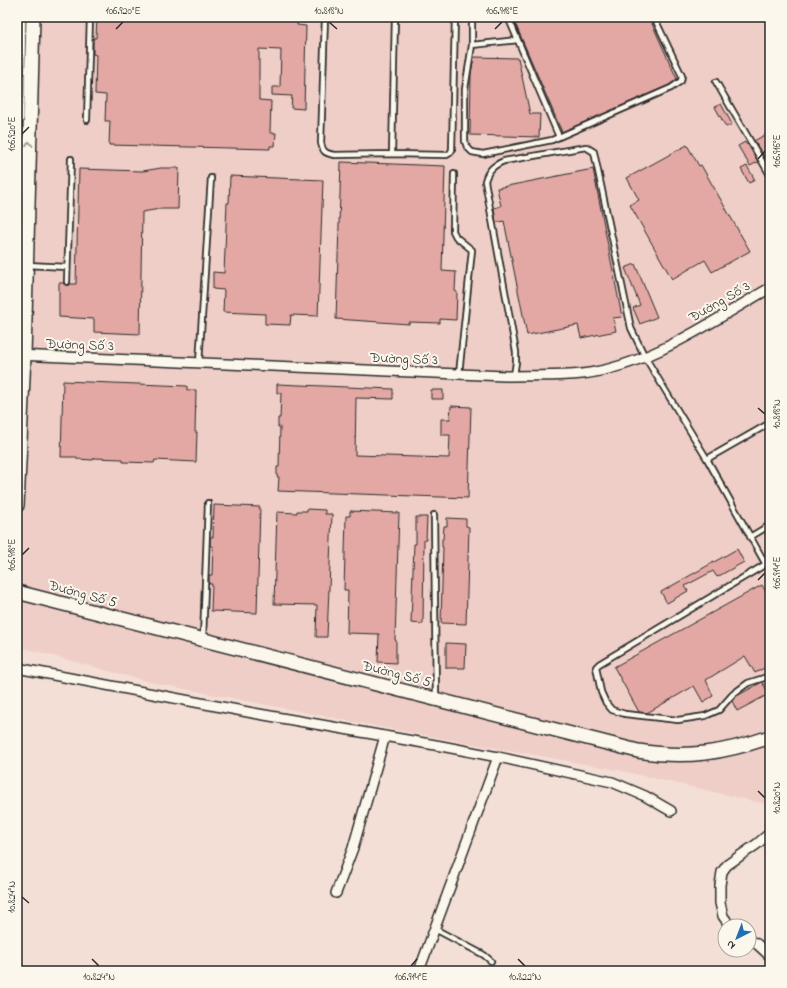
<svg xmlns="http://www.w3.org/2000/svg" width="787" height="988" font-family="'Indie Flower',sans-serif">
	<rect width="100%" height="100%" fill="#f4dfd6"/>
	<filter id="ink" filterUnits="userSpaceOnUse"><feTurbulence type="fractalNoise" baseFrequency=".025" numOctaves="2"/><feDisplacementMap in="SourceGraphic" scale="8" xChannelSelector="R" yChannelSelector="G"/><feConvolveMatrix kernelMatrix="1 2 1 2 8 2 1 2 1" color-interpolation-filters="sRGB"/></filter>
	<g filter="url(#ink)">
		<path fill="#efcec7" d="M17,17H770V805L618,770L390,729L149,682L17,646Z"/>
		<path fill="#e3a8a4" stroke="#2b2b2b" d="M97,17H298L297,25L306,26L304,109L291,108L292,96L272,95V87H280L281,50L259,49V100L271,101L270,133H276L275,146H270V149L109,145L110,121H105L106,95L95,94L96,55L93,54V38H96Z
			M523,17H649L677,79L669,85L562,132L515,23L521,20Z
			M474,57L518,58L530,114H540L539,137L470,135L471,73Z
			M721,104L732,124L726,127L715,107Z
			M770,132V155L765,158L754,141Z
			M745,142L747,145L748,144L758,162L750,166L738,146Z
			M687,145L699,166L701,165L750,251L712,272L705,260L672,279L630,205L639,200L627,178Z
			M341,162L445,166L442,271L456,272L455,291L457,292L456,320L440,319V323L409,322V324L336,319Z
			M747,166L755,180L749,183L741,169Z
			M161,168H179L178,209H160L142,212L140,334L94,332V319L59,317V283H64L67,286L70,284H76L79,169L143,171Z
			M593,169L622,317L613,318L616,331L581,338L578,325L527,335L504,221L496,223L494,208L501,206L497,188Z
			M230,176L323,180L318,316L291,315L290,325L265,324V314L223,312L224,290L213,289V272L224,273L227,203H229Z
			M635,264L657,317L640,324L633,308L640,305L625,268Z
			M63,381L187,386V390H196L195,432H197L196,462L155,460L154,463L123,462V459L94,458L93,460L76,459L77,457H61Z
			M277,384L393,389V399L356,398L355,455L449,458L450,435H441V419H450L451,406L471,407L468,498L278,491L279,477H277V467H279L280,427H278V418H280L281,393H277Z
			M431,390H443V399H431Z
			M214,505L260,507L257,613L211,611L212,584H209V575H212L213,546H210V537H213Z
			M307,509L325,510V514H332L327,637H316L317,605L274,604L277,512L297,513V511H307Z
			M350,511L399,513L395,640H396V663L378,662L379,634L347,633L348,590H344L346,516H350Z
			M416,517H427L426,540H424L423,624L411,623L414,544H416Z
			M447,518L466,519V526L469,527L466,624L441,623L443,547H442V539H443L444,526H447Z
			M737,549L744,562L717,577L713,571L685,586L688,591L667,603L661,592Z
			M762,585L770,599V665L755,673L745,656L706,680L713,696L703,702L694,686L647,713L639,712L614,667Z
			M446,643L466,644L465,668H446Z
			M762,682L769,694L737,711L732,701L735,697Z"/>
		<g fill="none" stroke-linecap="round" stroke-linejoin="round">
			<g stroke="#2b2b2b" stroke-width="8">
				<path id="lane" d="M325,17L321,143C323,152 325,153 334,155L392,154L447,155L450,153L452,150L455,17
					M472,17V45L465,89V141L467,147L472,152L483,154L552,140L671,88L681,81L682,76L654,17
					M508,17L559,137
					M510,21L519,17
					M472,45L518,40
					M716,82L770,175
					M87,120L90,17
					M392,154L395,17
					M454,174L453,231L456,237L472,250L459,374
					M27,265L67,267
					M67,282L71,159
					M199,363L211,178
					M514,376L516,362V352L485,181C488,170 494,165 504,161L586,147L594,152L631,328L645,357L707,459L770,572
					M707,459L770,423
					M434,515L436,697
					M750,537L770,525
					M766,564L599,664L596,667L601,692L606,703L612,710L625,714L678,720L705,716L719,710L733,694L748,683L770,676
					M203,639L208,503
					M435,929L484,955L491,961"/>
			</g>
			<g stroke="#2b2b2b" stroke-width="12">
				<path id="street" d="M17,355L505,376C531,375 557,377 582,374C650,366 712,321 770,288
					M17,668L253,713L441,746L498,757L612,782L645,796L671,811
					M336,893L353,848L385,736
					M730,926L723,916L720,903V885L722,872L727,865L757,844L770,833
					M749,940L757,944L770,956
					M419,971L498,757"/>
			</g>
			<g stroke="#2b2b2b" stroke-width="16">
				<path id="secondary" d="M17,118L19,17
					M17,505L24,356L33,17
					M17,592L638,751C687,759 724,753 770,737"/>
			</g>
			<use href="#lane" stroke="#fbf7ec" stroke-width="4.5"/>
			<use href="#street" stroke="#fbf7ec" stroke-width="9"/>
			<use href="#secondary" stroke="#fbf7ec" stroke-width="13"/>
		</g>
		<defs><path id="oneway-chevron" d="M-2-3.5L2.5 0L-2 3.5" fill="none" stroke-width="1.6" stroke-linecap="round" stroke-linejoin="round"/></defs>
		<use stroke="#93918c" href="#oneway-chevron" transform="translate(29 144) rotate(-89)"/>
	</g>
	<path fill="none" stroke="#2b2b2b" stroke-width="1.5" d="M329,22L337,29M116,29L123,22M495,29L502,22M22,134L29,127M758,159L765,151M758,408L765,414M22,555L29,548M758,580L765,573M758,791L765,798M22,897L29,903M92,959L99,966M518,959L525,966M411,966L417,959"/>
	<g text-anchor="middle" stroke-width="4" stroke-linejoin="round" paint-order="stroke">
		<g font-size="14" fill="#2b2b2b" stroke="#fbf7ec">
			<text transform="translate(719 301) rotate(-30)" y="5">Đường Số 3</text>
			<text transform="translate(80 344) rotate(2)" y="5">Đường Số 3</text>
			<text transform="translate(404 358) rotate(2)" y="5">Đường Số 3</text>
			<text transform="translate(83 593) rotate(15)" y="5">Đường Số 5</text>
			<text transform="translate(397 673) rotate(14)" y="5">Đường Số 5</text>
		</g>
	</g>
	<rect width="787" height="988" fill="none" stroke="#fbf7ec" stroke-width="44"/>
	<g transform="translate(737 938) rotate(222)"><circle r="19" fill="#fbf7ec" stroke="#a8a59f"/>
	<path d="M0-3L7 15L0 10L-7 15Z" fill="#1f6fb2"/>
	<text y="-6" font-size="11" font-weight="bold" text-anchor="middle" fill="#2b2b2b">N</text>
	</g>
	<rect x="22" y="22" width="743" height="944" fill="none" stroke="#2b2b2b" stroke-width="1.5"/>
	<g font-size="10" text-anchor="middle" fill="#2b2b2b">
		<text x="123" y="14">106.920°E</text>
		<text x="329" y="14">10.818°N</text>
		<text x="502" y="14">106.918°E</text>
		<text transform="translate(11 134) rotate(-90)" y="4">106.920°E</text>
		<text transform="translate(776 151) rotate(-90)" y="4">106.916°E</text>
		<text transform="translate(776 414) rotate(-90)" y="4">10.818°N</text>
		<text transform="translate(11 555) rotate(-90)" y="4">106.918°E</text>
		<text transform="translate(776 573) rotate(-90)" y="4">106.914°E</text>
		<text transform="translate(776 798) rotate(-90)" y="4">10.820°N</text>
		<text transform="translate(11 897) rotate(-90)" y="4">10.824°N</text>
		<text x="99" y="980">10.824°N</text>
		<text x="411" y="980">106.914°E</text>
		<text x="525" y="980">10.822°N</text>
	</g>
</svg>
